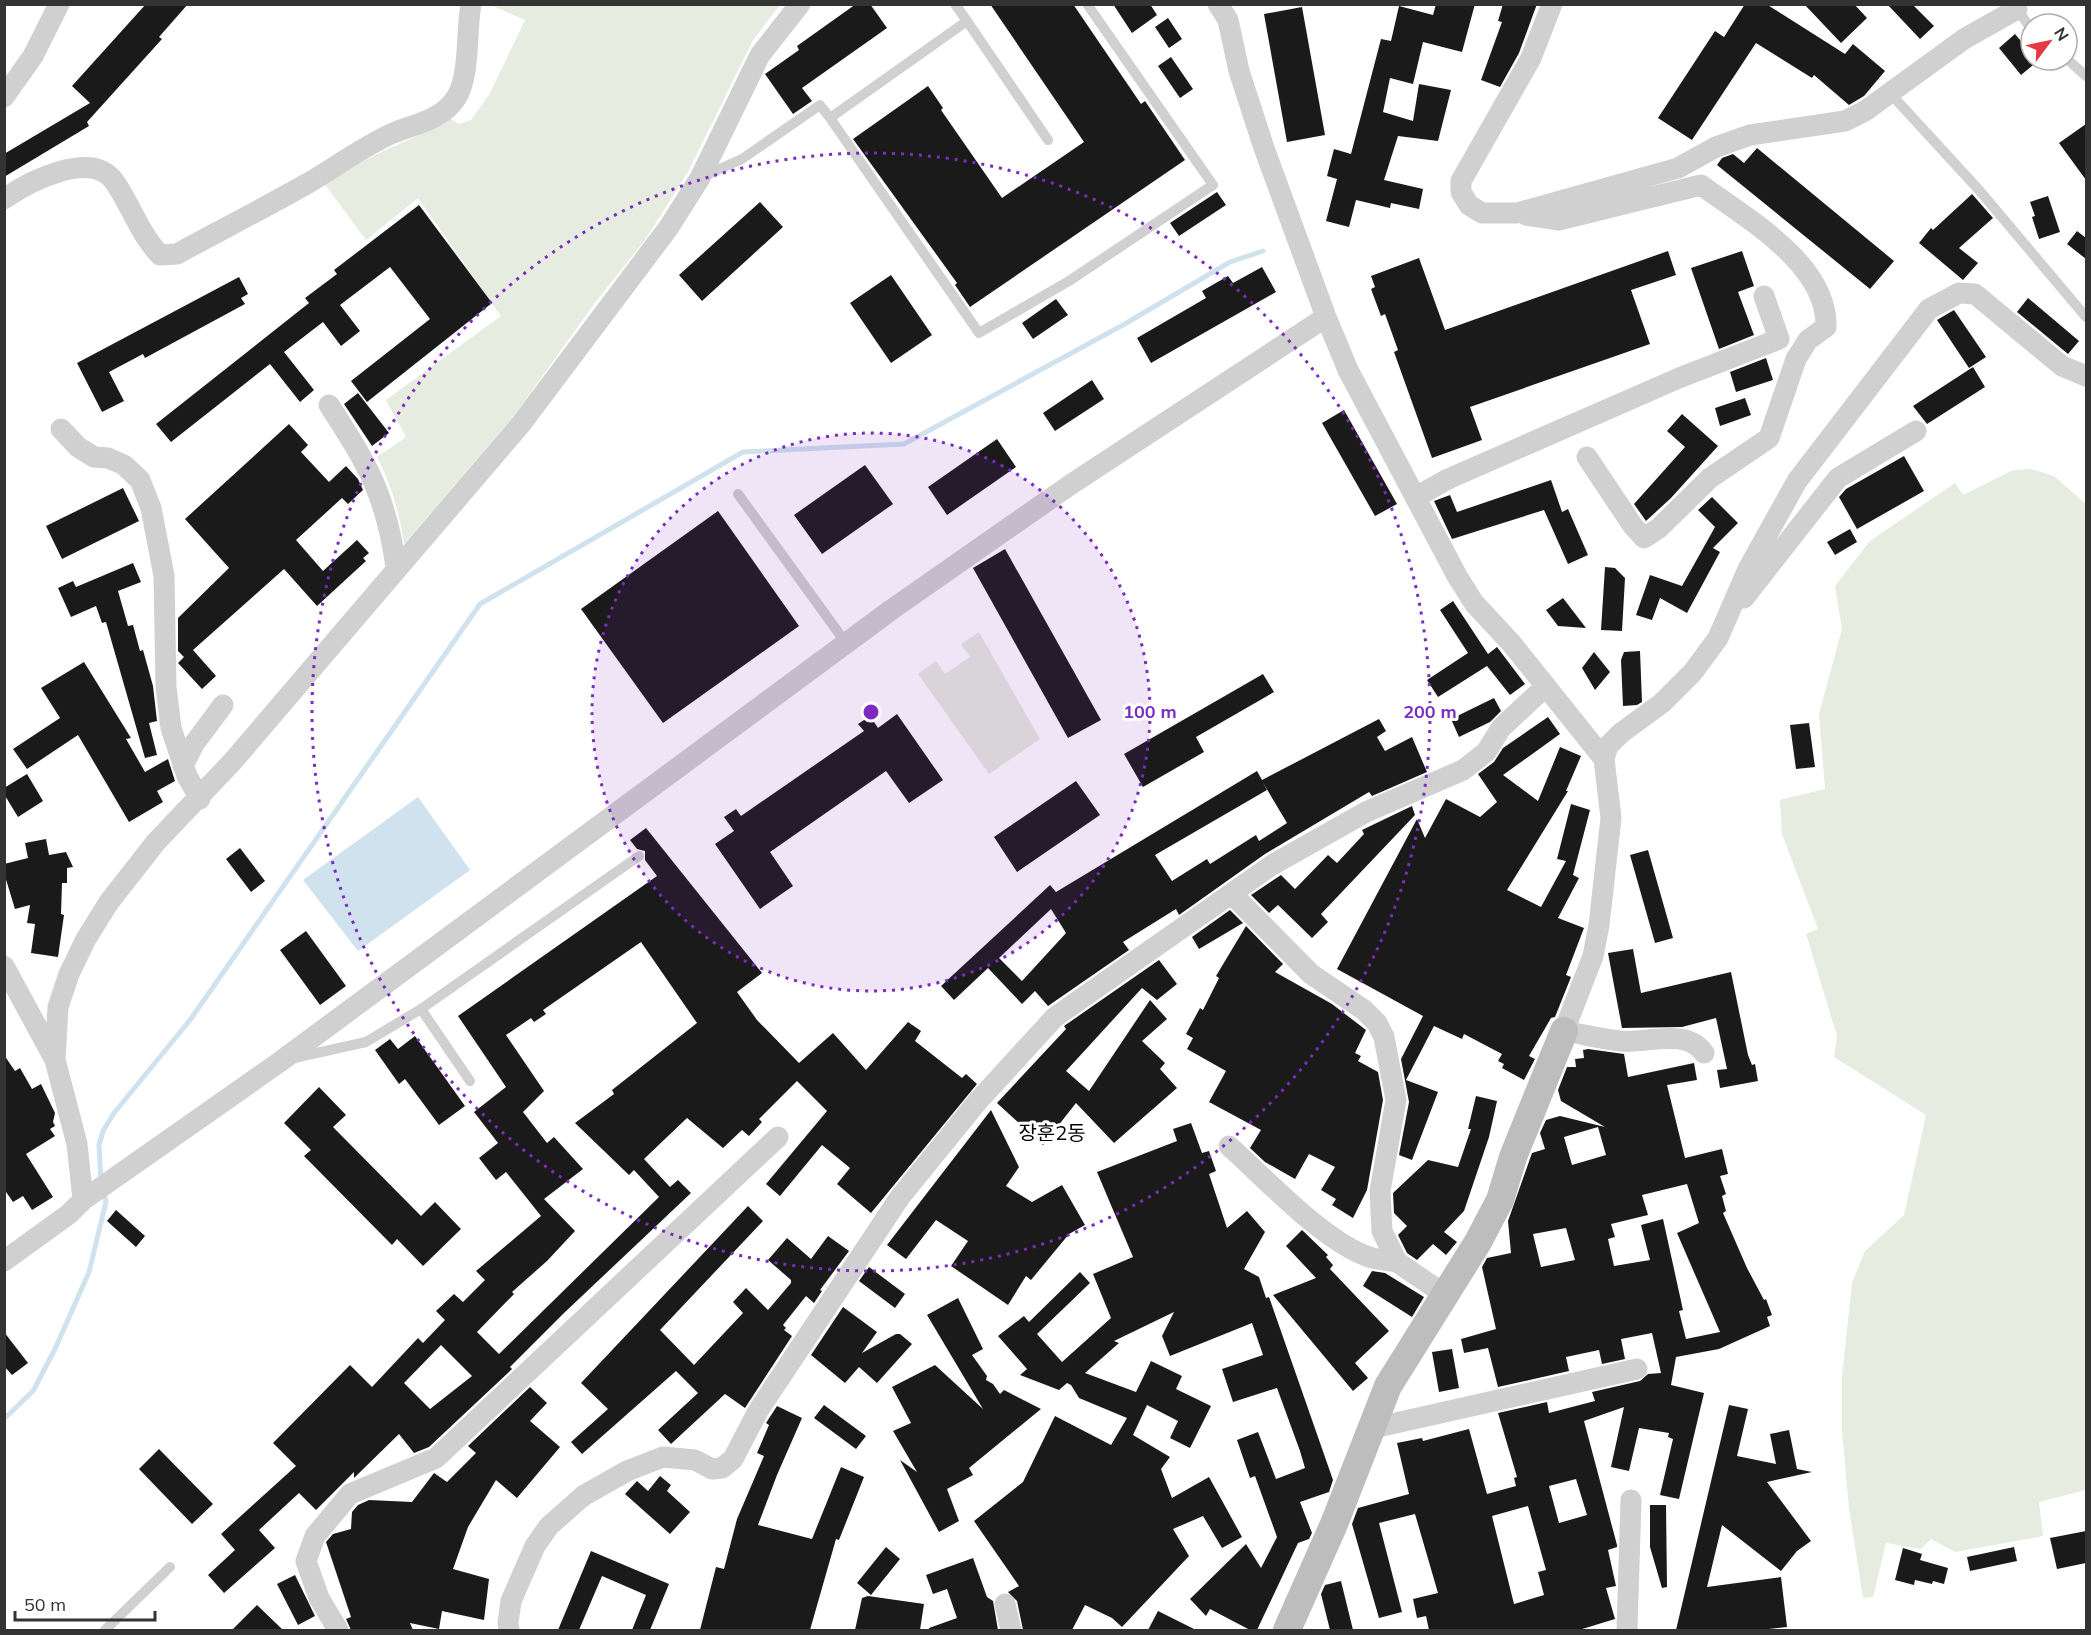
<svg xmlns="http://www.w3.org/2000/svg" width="2091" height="1635" font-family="Mulish,'Noto Sans KR',sans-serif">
	<rect width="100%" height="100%" fill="#fff"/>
	<path fill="#e6ecdf" d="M491,5H780L753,40L688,172L645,240L594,304L516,413L404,544C399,512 392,486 377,457L406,437L386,400L501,316L418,198L366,240L324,183L375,155L441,125L449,118L459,124L471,120L489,95L525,20Z
		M2031,469L2054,476L2086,504V1490L2039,1502L2043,1536L1955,1552L1931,1539L1921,1549L1886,1543L1873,1597L1863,1598L1849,1508L1842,1430V1377L1852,1283L1865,1251L1904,1215L1926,1115L1834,1057L1837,1036L1806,934L1818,929L1782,834L1780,800L1825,789L1819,714L1842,629L1835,586L1870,541L1955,483L1963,495L2013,470Z
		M979,632L1040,739L989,774L918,674L936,661L945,674L970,657L961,644Z"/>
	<path fill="#cfe2ee" d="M418,797L470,870L358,951L303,880Z"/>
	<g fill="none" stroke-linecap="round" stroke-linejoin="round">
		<path stroke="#cfe2ee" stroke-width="5" d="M101,1181L99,1145L103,1131L114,1113L190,1020L480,604L743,452L904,444L1123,325L1230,262L1263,251
			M4,1419L33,1391L55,1349L89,1272L106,1202L104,1193"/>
	</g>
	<path fill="#1a1a1a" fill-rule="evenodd" d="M146,4H188L159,37L162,39L87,122L89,126L4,177V154L90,103L72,86Z
		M856,4H870L887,28L802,88L812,101L793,114L765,74L799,50L797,46Z
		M990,4H1073L1141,104L1145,101L1185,160L970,307L955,285L957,283L853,139L928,86L943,108L941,110L1002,198L1084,142Z
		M1113,4H1150L1157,15L1132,33Z
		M1436,4H1475L1462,52L1423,42L1413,84L1390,78L1383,112L1413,121L1419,84L1451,90L1438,141L1398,136L1384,180L1423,189L1419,209L1391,203L1390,208L1356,200L1349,227L1326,221L1337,179L1327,176L1334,149L1351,154L1381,39L1391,41L1399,6L1433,15Z
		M1503,4H1537L1519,53L1500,87L1481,80L1502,22L1498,21Z
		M1745,4H1766L1845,54L1853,44L1885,71L1864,96L1849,105L1814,75L1812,78L1756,43L1692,140L1658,118L1715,31L1724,37Z
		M1804,4H1854L1867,18L1841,43Z
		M1887,4H1912L1934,26L1920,39Z
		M1302,7L1325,135L1287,142L1264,14Z
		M1168,18L1182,39L1169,48L1155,27Z
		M2015,34L2031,53V60L2038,61L2021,75L1999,48Z
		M1171,57L1193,89L1180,98L1158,66Z
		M2086,124V180L2059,143Z
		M1757,148L1894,261L1870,289L1717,165L1722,158L1733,154L1744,163Z
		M1217,192L1226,205L1179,236L1170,223Z
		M1972,194L1993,218L1959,248L1978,263L1963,280L1919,243L1931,228L1933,230Z
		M2048,196L2060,232L2039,239L2032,217L2035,216L2030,202Z
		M760,202L783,227L702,301L679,275Z
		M419,205L492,303L367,402L351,381L430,319L390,267L340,305L360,331L341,346L323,322L284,352L314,390L300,402L270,364L171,442L156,424L309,303L305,298L337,274L334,270Z
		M2077,231L2086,238V259L2067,244Z
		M1668,251L1676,275L1631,290L1650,344L1470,407L1482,440L1432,458L1394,352L1398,350L1385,314L1381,316L1371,289L1375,287L1371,276L1419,258L1445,330Z
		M1742,251L1754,286L1738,292L1754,335L1719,349L1691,268Z
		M1262,267L1276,292L1151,363L1137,338L1206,298L1202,291L1228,276L1233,283Z
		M891,275L932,335L891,363L850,303Z
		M239,277L248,294L241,298L245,304L145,358L143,354L109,372L124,401L102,412L77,363Z
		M2028,298L2079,341L2068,354L2017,312Z
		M1056,299L1068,315L1033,339L1022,323Z
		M1954,310L1986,357L1969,368L1937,320Z
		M1766,358L1773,380L1736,392L1730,372Z
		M1973,367L1985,387L1927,424L1913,406Z
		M1092,380L1104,399L1055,431L1043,413Z
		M358,393L389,433L372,446L344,404Z
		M1745,398L1751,415L1720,426L1715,408Z
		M1344,410L1397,504L1375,516L1322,423Z
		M1682,414L1718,446L1671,498L1646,521L1634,504L1685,447L1667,431Z
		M289,424L308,445L301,452L329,482L346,466L358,479L363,490L348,504L342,498L296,540L323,571L357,540L369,553L363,558L366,561L317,606L284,569L193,650L216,676L202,689L178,663L184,657L178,651V618L229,568L185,519Z
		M997,439L1016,467L947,515L928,487Z
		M1904,456L1924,491L1857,529L1839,497L1846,489Z
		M865,465L893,504L822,554L794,515Z
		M1551,480L1562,512L1568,509L1588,555L1568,564L1544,510L1452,539L1434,501L1450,495L1457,512Z
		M123,488L139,521L62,559L46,526Z
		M1712,497L1738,523L1713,548L1720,552L1687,613L1660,598L1652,620L1636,615L1650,575L1682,586L1715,527L1698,510Z
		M718,511L799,626L663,723L581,609Z
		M1850,529L1857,542L1835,555L1827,542Z
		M1005,549L1101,720L1068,738L973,568Z
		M133,563L141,582L118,591L128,626L133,625L140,651L143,650L153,686L157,721L149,723L157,755L145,758L106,622L102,623L96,606L71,617L58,588L73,581L76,587Z
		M1605,567L1615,568L1625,578L1622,631L1601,630Z
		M1563,598L1586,628L1558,626L1546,610Z
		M1453,601L1488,654L1497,647L1525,684L1510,695L1487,666L1438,697L1427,680L1468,653L1440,610Z
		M1640,651L1642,702L1637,705L1623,706L1621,660L1624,652Z
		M1594,652L1610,672L1595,690L1582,668Z
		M84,662L131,738L126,739L145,772L168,759L175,781L157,791L163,802L129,822L78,735L27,769L13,749L60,718L41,688Z
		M1263,674L1274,692L1196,737L1204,752L1143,787L1124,754Z
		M1494,698L1501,711L1490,722L1459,737L1451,719Z
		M897,714L943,780L909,803L886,771L770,852L793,886L760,909L715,844L734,831L724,817L736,809L741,816L864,731L858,724L870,716L878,728Z
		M1548,717L1560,734L1503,775L1538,801L1560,747L1581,756L1566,791H1568L1507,890L1541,907L1566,861L1557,859L1571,804L1590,810L1573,875L1579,878L1558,918L1584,928L1566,975L1571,977L1555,1017L1551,1018L1529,1056L1535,1059L1524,1080L1502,1068L1504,1064L1498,1061L1502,1054L1464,1034L1462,1039L1434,1026L1406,1080L1438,1092L1412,1160L1399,1155L1409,1102L1401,1059L1423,1016L1337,969L1417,819L1425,838L1446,799L1480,817L1497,802L1478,774L1494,762L1503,748Z
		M1379,719L1386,731L1377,737L1385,751L1412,737L1427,772L1372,796L1369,792L1265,854L1179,915L1176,909L1123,942L1129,950L1048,1006L1035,991L1022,1004L988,968L954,1000L941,986L1050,885L1056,892L1257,771L1262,780ZM1262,781L1287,823L1259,841L1256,835L1210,864L1207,859L1172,881L1155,855L1267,790ZM1051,909L1066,933L1022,981L999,958Z
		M1809,723L1815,767L1796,769L1790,725Z
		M27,774L43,801L18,817L4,794V788Z
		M1076,781L1100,815L1017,872L994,837Z
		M1412,806L1415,815L1321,914L1328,922L1312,938L1278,905L1269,913L1251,895L1281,875L1295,889L1328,855L1337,863L1364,834L1362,830Z
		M646,828L762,973L737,992L757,1020L799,1063L833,1033L866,1070L908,1022L921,1031L915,1041L962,1078L966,1074L977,1084L871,1213L837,1184L850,1168L822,1145L780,1196L766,1184L827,1111L797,1081L759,1119L762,1122L749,1136L742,1130L723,1148L687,1118L644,1159L670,1187L678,1180L691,1193L564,1313L510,1367L512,1369L429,1447L414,1453L399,1434L354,1478V1472L316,1510L299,1493L259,1530L275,1548L224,1593L208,1575L235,1550L221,1534L296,1466L273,1443L350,1365L372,1387L418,1338L423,1343L445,1320L436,1311L454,1294L463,1302L485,1280L476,1271L541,1216L506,1172L496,1180L479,1158L498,1143L474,1112L506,1087L458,1016L657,876L645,860V851L637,849L630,840ZM641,942L697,1023L612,1090L614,1094L575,1123L629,1175L634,1170L659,1197L499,1354L477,1332L514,1294L512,1292L547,1261L575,1231L544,1199L583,1169L554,1137L547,1143L523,1112L544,1091L506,1035L531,1018L534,1022L546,1014L543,1010ZM441,1345L472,1376L430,1409L404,1383Z
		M46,839L49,855L66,852L73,867L67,868V883H62L61,914L64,915L58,957L31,953L35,924L27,923L30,905L15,909L4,873V864L28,858L25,843Z
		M240,848L265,881L251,892L226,859Z
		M1648,850L1673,938L1655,943L1630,855Z
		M1230,910L1243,923L1199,949L1192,937Z
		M1246,926L1283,964L1275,972L1332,1004L1366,1030L1355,1053L1361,1056L1358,1061L1378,1072L1383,1100L1367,1190L1353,1218L1332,1205L1336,1199L1321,1190L1335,1167L1309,1154L1295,1179L1265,1162L1250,1148L1261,1130L1209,1102L1226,1071L1187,1049L1193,1038L1186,1034L1200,1008L1203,1010L1219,978L1216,976Z
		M306,931L346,986L320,1005L280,950Z
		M1633,949L1641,993L1731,972L1748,1055L1752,1065L1755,1064L1758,1081L1720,1088L1717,1070L1727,1069L1716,1018L1682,1027L1622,1028L1608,953Z
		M1159,960L1177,984L1157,1000L1142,988L1066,1071L1089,1091L1150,1000L1167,1019L1142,1041L1165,1063L1160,1069L1177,1088L1114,1143L1076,1103L1043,1145L997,1103L1066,1029L1064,1026Z
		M415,1036L465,1106L439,1125L405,1079L399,1084L375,1050L390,1039L398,1049Z
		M1588,1049L1624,1054L1628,1077L1694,1063L1697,1080L1667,1085L1685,1158L1722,1149L1728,1174L1720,1176L1726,1194L1722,1196L1726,1211L1723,1213L1747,1268L1764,1300L1766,1299L1772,1315L1767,1317L1770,1326L1719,1349L1676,1357L1671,1385L1704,1393L1679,1499L1660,1495L1673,1439L1668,1437L1669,1433L1639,1428L1629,1471L1611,1467L1624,1407L1584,1421L1617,1545V1547L1608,1550L1616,1586L1606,1588L1615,1619L1579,1630H1429L1426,1616L1417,1618L1413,1599L1438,1593L1415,1514L1379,1523L1402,1612L1379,1618L1352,1524L1358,1508L1409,1494L1397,1443L1422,1438L1423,1441L1469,1429L1487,1494L1516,1486L1514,1478L1517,1477L1498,1413L1547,1402L1549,1413L1595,1401L1592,1392L1640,1381L1648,1374L1661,1373L1652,1333L1621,1339L1625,1359L1602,1364L1599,1350L1566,1357L1569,1371L1498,1387L1488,1348L1464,1353L1461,1339L1496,1329L1482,1267L1487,1258L1511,1253L1508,1221L1532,1153L1545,1149L1540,1133L1546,1120L1560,1116L1605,1127L1561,1101L1558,1090L1567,1067H1576L1575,1059L1584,1058L1583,1050ZM1598,1127L1606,1155L1572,1165L1564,1137ZM1687,1184L1699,1223L1677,1233L1720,1332L1686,1339L1679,1311L1683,1310L1663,1219L1641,1225L1650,1260L1614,1266L1608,1239L1615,1237L1611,1224L1648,1215L1642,1195ZM1566,1228L1575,1260L1541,1267L1533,1234ZM1576,1479L1587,1515L1559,1523L1549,1486ZM1528,1506L1546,1570L1538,1572L1544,1595L1514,1604L1492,1516Z
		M4,1055L15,1071L20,1068L32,1089L41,1084L55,1113L53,1122L55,1126L50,1129L55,1136L26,1154L53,1197L32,1210L23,1196L13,1202L4,1189Z
		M319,1087L346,1115L333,1127L421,1216L435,1202L461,1229L423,1266L397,1239L392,1245L304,1156L311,1150L284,1123Z
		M1476,1096L1497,1101L1489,1137L1464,1211L1444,1232L1457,1242L1446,1255L1433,1244L1417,1260L1407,1253L1398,1235L1407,1226L1394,1213L1393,1193L1428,1160L1458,1167L1471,1129H1468Z
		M991,1110L1019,1167L1006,1186L1032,1202L1062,1185L1085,1225L1069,1234L1031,1280L1026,1276L1008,1305L951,1266L968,1241L936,1220L906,1259L887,1245Z
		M1191,1123L1202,1153L1209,1151L1216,1171L1209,1174L1227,1228L1247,1211L1265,1232L1244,1269L1259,1277L1266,1298L1269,1297L1333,1480L1329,1492L1300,1502L1312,1533L1309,1539L1298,1543L1257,1630H1250L1210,1609L1206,1616L1190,1599L1246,1544L1261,1568L1277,1537L1255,1476L1250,1478L1237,1440L1258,1432L1276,1479L1305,1468L1300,1451L1277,1388L1233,1402L1222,1369L1263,1355L1252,1323L1170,1356L1162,1336L1174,1312L1114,1341L1119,1343L1085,1373L1136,1392L1151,1361L1182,1376L1176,1389L1211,1406L1190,1448L1170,1438L1178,1421L1147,1405L1133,1435L1170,1457L1161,1469L1172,1498L1209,1477L1242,1537L1222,1548L1203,1516L1173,1529L1189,1556L1122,1627L1112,1618L1085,1605L1072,1630H1023L1017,1601L1008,1592L1019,1586L974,1521L1023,1482L1055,1416L1111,1445L1127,1418L1079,1398L1071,1385L1067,1383L1059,1390L1020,1375L1027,1369L998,1336L1024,1316L1029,1322L1080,1272L1090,1283L1037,1334L1062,1362L1111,1318L1093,1274L1133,1257L1097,1172L1177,1141L1173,1129Z
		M748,1206L763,1221L660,1330L694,1365L743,1313L733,1302L746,1288L768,1310L791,1283V1280L768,1260L787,1238L811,1259L828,1236L849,1251L820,1290L822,1291L814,1303L806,1296L783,1325L786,1328L784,1330L792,1336L745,1408L725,1394L671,1444L658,1430L698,1393L676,1371L582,1454L571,1442L608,1409L581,1383Z
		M116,1210L145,1236L136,1247L107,1221Z
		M1302,1230L1328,1255L1326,1257L1333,1265L1330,1269L1389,1331L1355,1363L1368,1378L1353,1391L1273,1295L1316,1278L1286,1246Z
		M869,1267L905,1294L895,1308L859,1281Z
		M1372,1271L1385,1273L1424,1297L1412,1317L1363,1286Z
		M958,1298L983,1349L972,1355L987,1376L986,1380L993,1384L1000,1394L1004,1390L1041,1409L969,1468L973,1475L947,1489L959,1521L939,1532L900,1460L917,1472L893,1431L911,1423L892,1387L935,1365L983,1409L927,1315Z
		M843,1307L877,1332L862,1353L896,1334H900L912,1344L877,1383L859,1367L845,1383L811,1355Z
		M4,1332L28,1363L12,1375L4,1366Z
		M1452,1349L1459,1388L1439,1392L1432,1352Z
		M530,1387L547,1403L530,1421L560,1447L517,1498L496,1480L468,1527L453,1569L489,1579L484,1620L442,1611L439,1629L410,1623L413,1630H351L346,1619L351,1617L326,1542L333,1534L351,1529L352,1512L358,1505L369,1500L412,1502L434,1473L447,1482L476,1453L468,1446Z
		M824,1405L866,1436L856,1449L814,1418Z
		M1729,1405L1748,1409L1737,1456L1776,1464L1770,1434L1789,1430L1797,1469L1812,1472L1767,1482L1811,1541L1797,1551L1781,1571L1722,1525L1707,1587L1781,1577L1787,1627L1760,1630H1676Z
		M777,1406L802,1418L777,1475L758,1525L812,1539L841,1467L864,1477L839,1540L836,1539L810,1630H700L716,1567L724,1569L737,1519L764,1456L757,1453L769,1425L766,1423Z
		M159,1449L213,1504L192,1524L139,1469Z
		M660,1476L671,1485L667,1491L690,1512L670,1534L625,1494L637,1481L648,1491Z
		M1650,1505H1666L1667,1587L1662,1588L1650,1547Z
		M2086,1531V1563L2057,1569L2050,1538Z
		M886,1547L900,1559L871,1595L857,1583Z
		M2014,1547L2017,1561L1970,1571L1967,1557Z
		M1903,1548L1922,1554L1920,1560L1948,1568L1944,1584L1933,1581L1932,1584L1915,1580L1914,1585L1895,1580Z
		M591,1551L669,1584L650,1630H632L646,1595L602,1576L579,1630H558Z
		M973,1558L987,1597L993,1601L998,1630H929V1628L957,1618L947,1589L933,1594L926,1575Z
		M295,1575L315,1616L298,1625L277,1584Z
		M1341,1581L1353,1630H1330L1321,1594L1325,1585Z
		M868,1596L924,1604L920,1630H855L862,1598Z
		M257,1605L283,1630H232Z
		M1158,1611L1196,1630H1148Z"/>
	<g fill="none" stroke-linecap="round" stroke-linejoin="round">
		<path stroke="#d0d0d0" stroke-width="10" d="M2017,9L2031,29
			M967,21L1048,140
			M2067,59L2086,76
			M1889,92L1979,190L2086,317
			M830,118L979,333L1069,281L1213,185L1087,4
			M704,176L742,159L820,105L830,118L967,21L955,4
			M738,494L846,643
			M421,1009L470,1081
			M294,1058L366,1042L421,1009L639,856
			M105,1630L170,1567"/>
		<path stroke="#d0d0d0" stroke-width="21" d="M1218,4L1228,20L1239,71L1264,148L1326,317L1348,370L1457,576L1474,603L1512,644L1604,759
			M1552,4L1531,58L1461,181V192L1469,205L1482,213H1517L1678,168L1716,147L1750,135L1845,121L1865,111L1964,39L2017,9L2013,4
			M4,97L33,56L59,4
			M4,199C28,182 91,149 114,181C131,205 139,233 160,255L177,254C221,230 266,207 310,182C337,166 364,146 393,133C415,124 442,120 456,98C470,77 466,32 471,4
			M1526,215L1559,220L1701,185C1746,218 1828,264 1826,327L1808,340L1796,359L1769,438L1710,478L1659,528L1644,538L1633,526L1587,457
			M329,405C368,465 386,495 396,567
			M61,429L78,447L94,457L108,458L124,465L140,480L151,508L164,576L166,687L171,728L187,776L200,799
			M1416,497L1448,479L1679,378L1779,339L1764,296
			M1744,598L1838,478L1916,431
			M183,766L194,744L223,705
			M1232,894L1311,974L1364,1010L1377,1023L1384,1037L1396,1100L1380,1191L1382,1231L1397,1262L1444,1294
			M4,966L55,1060L77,1144L83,1200L69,1214L4,1261
			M1704,1053C1686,1027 1647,1044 1620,1041C1601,1039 1582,1034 1564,1031L1593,956L1599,925L1611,818L1604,759L1608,746L1621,733L1662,703L1693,672L1718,638L1748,569L1797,481L1929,309L1959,293L1975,294L2062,366L2086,376
			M55,1060L58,1007L69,974L86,939L109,902L156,842L233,761L521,424L669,227L700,178L760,55L800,4
			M1229,1146C1265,1178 1324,1242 1369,1257C1378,1260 1388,1260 1397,1262
			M83,1200L281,1061L891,610L1070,485L1326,317
			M1369,1429L1637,1369
			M1005,1604L1011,1630
			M338,1630L319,1598L306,1561L315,1536L350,1494L436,1458L778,1137
			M509,1630L508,1623L511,1601L535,1546L549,1526L583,1496L627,1471L663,1457L695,1460L712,1469L722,1468L733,1459L758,1411L900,1197L978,1101L1055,1017L1272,865L1366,812L1463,770L1486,752L1501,728L1546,686
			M1627,1630L1631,1500"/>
		<path stroke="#bdbdbd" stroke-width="28" d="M1287,1630L1334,1524L1388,1386L1478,1242L1500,1200L1513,1157L1564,1031"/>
	</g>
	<circle cx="871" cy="712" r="279" fill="#7b2cbf" fill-opacity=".12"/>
	<g fill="none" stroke="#7b2cbf" stroke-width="3" stroke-dasharray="3 6">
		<circle cx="871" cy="712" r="279"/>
		<circle cx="871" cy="712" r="559"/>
	</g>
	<g text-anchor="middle" stroke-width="6" stroke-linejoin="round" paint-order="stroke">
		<g font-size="20" fill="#000" stroke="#fff">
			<text x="1052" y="1140">장훈2동</text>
		</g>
	</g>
	<circle cx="871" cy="712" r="9" fill="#7b2cbf" stroke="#fff" stroke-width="3"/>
	<g font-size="18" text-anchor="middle" font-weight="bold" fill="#7b2cbf" stroke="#fff" stroke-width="6" stroke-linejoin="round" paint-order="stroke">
		<text x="1150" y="718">100 m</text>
		<text x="1430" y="718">200 m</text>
	</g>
	<rect width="2091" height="1635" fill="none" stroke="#333333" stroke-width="12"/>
	<g transform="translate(2049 42) rotate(58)"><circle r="28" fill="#ffffff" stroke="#adadad" stroke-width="1.5"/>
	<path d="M0-4.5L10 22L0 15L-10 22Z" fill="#e63946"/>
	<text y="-9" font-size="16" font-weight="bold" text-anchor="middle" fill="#333333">N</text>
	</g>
	<path d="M15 1611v9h140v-9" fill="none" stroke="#333333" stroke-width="3"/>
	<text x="24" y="1611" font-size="18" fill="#333333" stroke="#ffffff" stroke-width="4.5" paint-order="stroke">50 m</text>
</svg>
